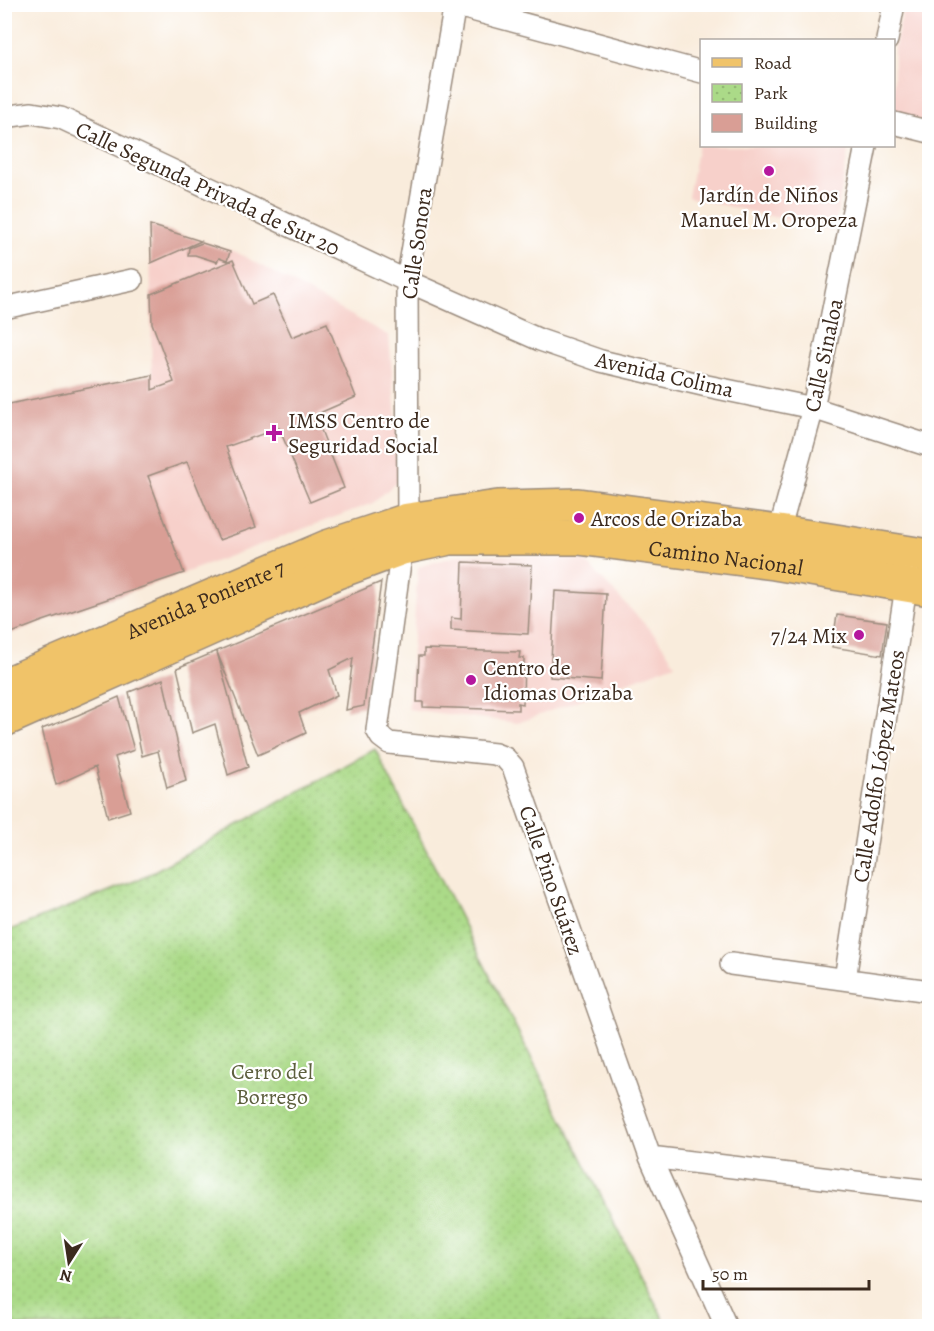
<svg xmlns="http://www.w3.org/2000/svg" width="934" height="1331" font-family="Alegreya,serif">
	<defs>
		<pattern id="park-dots" width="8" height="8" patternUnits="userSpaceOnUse" patternTransform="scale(1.5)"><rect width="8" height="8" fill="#abda88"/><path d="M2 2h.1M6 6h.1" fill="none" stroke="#94bb75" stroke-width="1.8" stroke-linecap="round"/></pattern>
	</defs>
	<rect width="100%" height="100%" fill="#fff"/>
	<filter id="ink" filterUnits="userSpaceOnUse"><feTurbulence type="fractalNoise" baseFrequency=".0167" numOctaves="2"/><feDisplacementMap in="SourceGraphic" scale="12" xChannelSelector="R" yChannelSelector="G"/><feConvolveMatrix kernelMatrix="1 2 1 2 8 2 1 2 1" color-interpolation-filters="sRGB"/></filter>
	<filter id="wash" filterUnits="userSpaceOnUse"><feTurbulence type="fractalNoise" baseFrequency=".008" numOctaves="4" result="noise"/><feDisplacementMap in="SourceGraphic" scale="24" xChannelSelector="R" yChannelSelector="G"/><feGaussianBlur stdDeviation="1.35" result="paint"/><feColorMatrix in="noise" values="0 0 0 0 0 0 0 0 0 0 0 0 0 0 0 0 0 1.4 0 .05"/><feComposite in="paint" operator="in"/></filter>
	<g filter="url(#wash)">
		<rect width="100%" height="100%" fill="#f9ecdc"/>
		<path fill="#f7d0ca" d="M904,6L929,11V123L894,115V51Z
			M701,130L702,146H849L834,231L688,197Z
			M150,225L236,252L389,336L401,478L373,503L184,573L148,476L152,390Z
			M463,554L582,558L656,636L675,664L518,723L408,709L418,567Z"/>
		<path fill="url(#park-dots)" stroke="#738253" stroke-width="1.5" d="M375,749L667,1326H5V932L140,879Z"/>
		<g id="blocks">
			<path fill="#d99e95" d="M150,225L201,241L151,263Z
				M202,243L230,252L227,261L219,258L217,262L195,255H188L189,248Z
				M233,260L252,304L273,295L292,337L327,323L356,397L315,415L344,488L310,502L279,428L226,447L256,527L219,540L187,462L148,476L184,573L40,622L4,636V405L152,375V390L174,382L152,323L151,294Z
				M463,562L532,565L528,634L451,630V618L461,619Z
				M381,582L364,706L346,710L353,658L329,670L337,695L299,713L306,733L258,755L217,652L248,767L228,775L215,724L192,733L177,668Z
				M555,591L606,594L601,681L550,677Z
				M837,615L887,622L882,655L832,647Z
				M424,649L520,652L519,658H524L523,704L518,703V710L423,707V702H417L419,656H424Z
				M163,679L186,781L167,788L158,751L142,756L129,692Z
				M119,697L134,750L115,757L130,811L108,818L95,767L56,785L42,729L78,715Z"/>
		</g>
	</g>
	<g filter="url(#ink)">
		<use href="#blocks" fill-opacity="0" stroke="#9a8b7d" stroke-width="1.5"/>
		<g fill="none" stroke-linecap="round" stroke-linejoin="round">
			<g stroke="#9a8b7d" stroke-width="24">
				<path id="minor" d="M450,4L702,72
					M455,4L407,281L408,520L402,548L377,730L381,737L389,743L495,754L505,758L513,767L650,1157L726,1326
					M887,40L894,4
					M4,117L32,113L61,118L407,281L540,340L601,361L707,386L813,408L930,446
					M894,123L930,132
					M4,308L132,280
					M777,545L779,532L813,408L866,146
					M731,964L930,991
					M845,979L908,574
					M650,1157L930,1191"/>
			</g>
			<g stroke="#9a8b7d" stroke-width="36">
				<g id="primary">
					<path id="s1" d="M4,685L327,547L408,520L498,507L578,505L779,532L930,556"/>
					<path id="s2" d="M4,720L337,572L402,548L450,538H578L774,563L930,589"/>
				</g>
			</g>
			<use href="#minor" stroke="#fff" stroke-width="21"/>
			<use href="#primary" stroke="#f0c369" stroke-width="33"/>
		</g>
	</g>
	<g fill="#b5179e" stroke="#fff" stroke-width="2">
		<circle cx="769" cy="171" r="6"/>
		<path d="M271 424h6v6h6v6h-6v6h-6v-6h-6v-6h6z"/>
		<circle cx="579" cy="518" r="6"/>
		<circle cx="859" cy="635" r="6"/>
		<circle cx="471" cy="680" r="6"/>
	</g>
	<g text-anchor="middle" stroke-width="4.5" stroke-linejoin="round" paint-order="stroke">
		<g font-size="22" fill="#3b2a1e" stroke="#fff">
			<text transform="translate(208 188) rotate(25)" y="8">Calle Segunda Privada de Sur 20</text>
			<text transform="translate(416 243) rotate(-82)" y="8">Calle Sonora</text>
			<text transform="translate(823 355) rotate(-78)" y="8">Calle Sinaloa</text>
			<text transform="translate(665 374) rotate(13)" y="8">Avenida Colima</text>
			<text dy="8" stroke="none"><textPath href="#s2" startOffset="760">Camino Nacional</textPath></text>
			<text dy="8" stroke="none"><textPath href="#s1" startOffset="219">Avenida Poniente 7</textPath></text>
			<text transform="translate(878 766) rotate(-81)" y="8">Calle Adolfo López Mateos</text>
			<text transform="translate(552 880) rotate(71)" y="8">Calle Pino Suárez</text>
		</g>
		<g font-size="22" fill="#3b2a1e" stroke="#fff" text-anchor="start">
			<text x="769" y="202" text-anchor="middle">Jardín de Niños<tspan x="769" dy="25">Manuel M. Oropeza</tspan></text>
			<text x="288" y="428">IMSS Centro de<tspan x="288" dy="25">Seguridad Social</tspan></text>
			<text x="591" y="526">Arcos de Orizaba</text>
			<text x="847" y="643" text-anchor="end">7/24 Mix</text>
			<text x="483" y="675">Centro de<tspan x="483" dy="25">Idiomas Orizaba</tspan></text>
		</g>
		<g font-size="22" fill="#5d5f3e" stroke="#fff">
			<text x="272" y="1079">Cerro del<tspan x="272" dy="25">Borrego</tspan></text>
		</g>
	</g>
	<rect width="934" height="1331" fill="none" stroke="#fff" stroke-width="24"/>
	<rect x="700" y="39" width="195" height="108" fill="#ffffff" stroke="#b1aaa5" stroke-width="1.5"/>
	<rect x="712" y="58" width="30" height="9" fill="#f0c369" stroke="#b1aaa5" stroke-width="1.5"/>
	<text x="754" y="69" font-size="18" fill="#3b2a1e">Road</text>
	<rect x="712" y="84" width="30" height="18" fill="url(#park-dots)" stroke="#b1aaa5" stroke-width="1.5"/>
	<text x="754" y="99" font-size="18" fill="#3b2a1e">Park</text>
	<rect x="712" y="114" width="30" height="18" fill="#d99e95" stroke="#b1aaa5" stroke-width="1.5"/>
	<text x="754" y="129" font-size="18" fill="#3b2a1e">Building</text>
	<g transform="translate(69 1262) rotate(192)" stroke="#ffffff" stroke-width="4.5" paint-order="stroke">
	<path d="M0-4.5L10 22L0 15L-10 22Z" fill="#3b2a1e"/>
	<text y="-9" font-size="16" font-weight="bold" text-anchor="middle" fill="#3b2a1e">N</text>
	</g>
	<path d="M703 1280v9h166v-9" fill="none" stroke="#3b2a1e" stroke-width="3"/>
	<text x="712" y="1280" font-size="18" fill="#3b2a1e" stroke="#ffffff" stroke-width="4.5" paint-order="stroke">50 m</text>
</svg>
